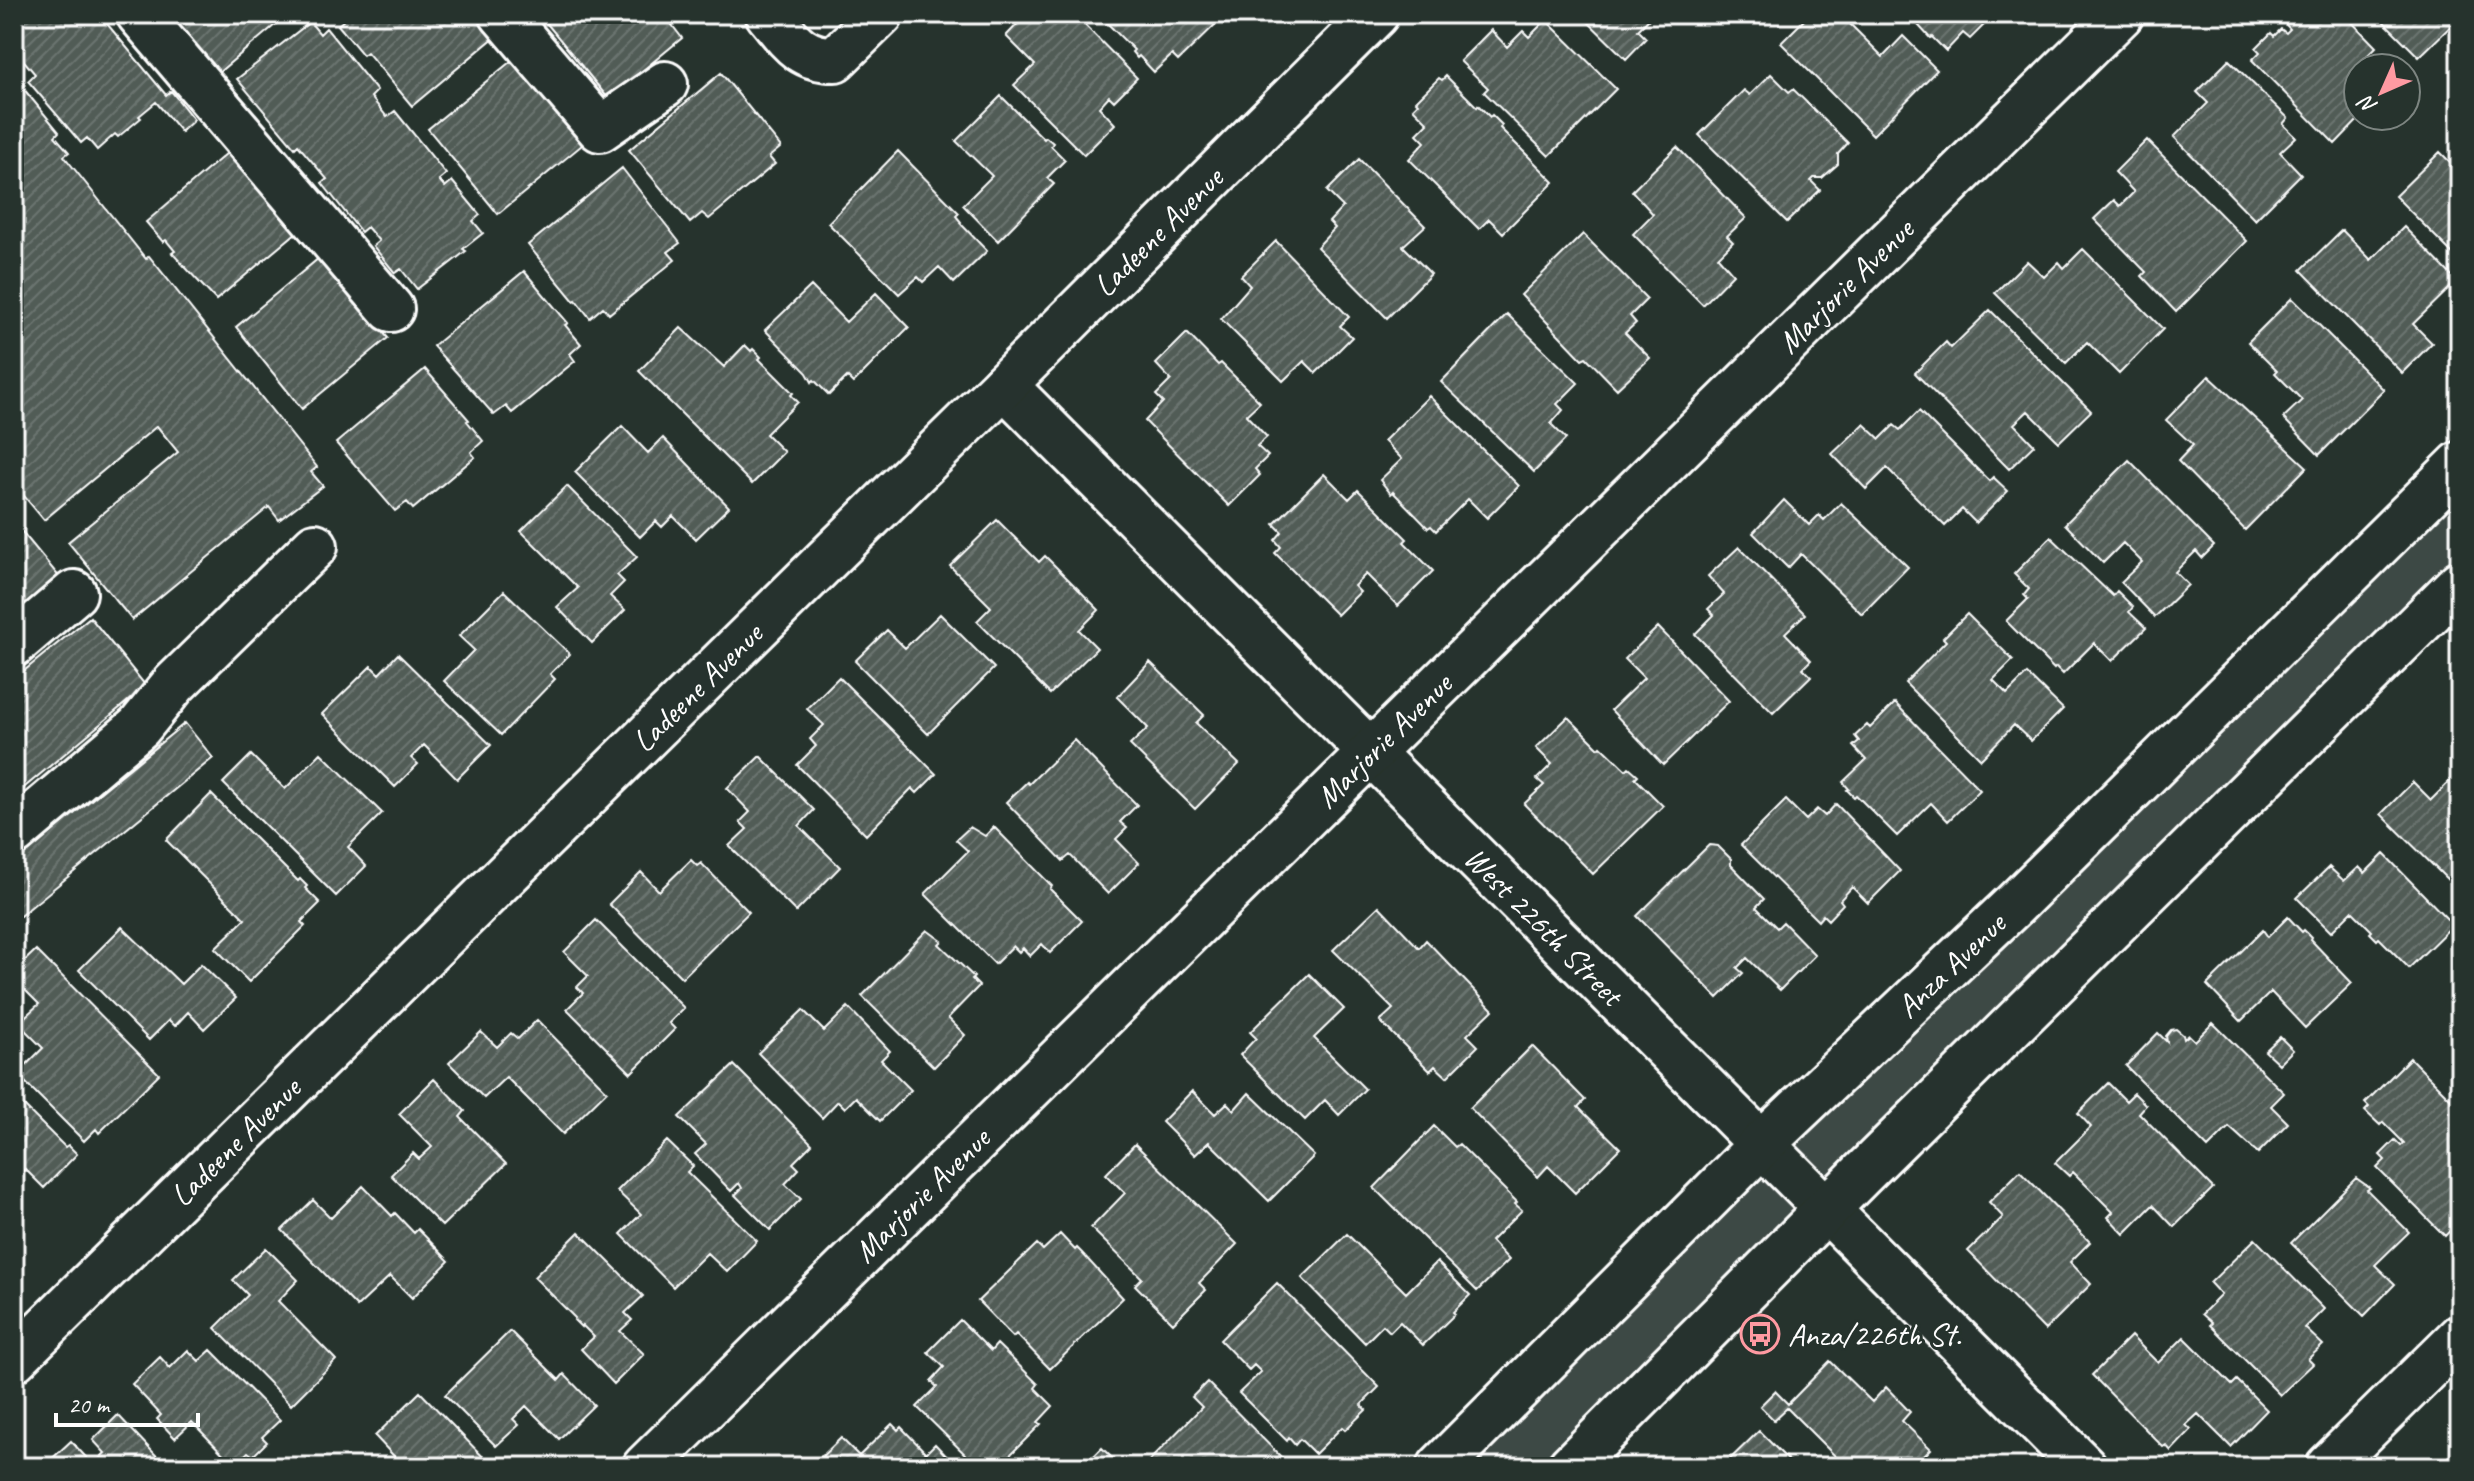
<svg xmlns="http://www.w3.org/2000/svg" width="2474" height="1481" font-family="Caveat,sans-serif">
	<defs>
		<pattern id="building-hatch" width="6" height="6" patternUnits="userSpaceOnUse" patternTransform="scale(2)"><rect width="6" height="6" fill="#515c57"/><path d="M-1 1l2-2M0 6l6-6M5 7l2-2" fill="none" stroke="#6b7470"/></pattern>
	</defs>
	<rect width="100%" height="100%" fill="#26332d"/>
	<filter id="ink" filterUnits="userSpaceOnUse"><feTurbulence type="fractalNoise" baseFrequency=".0125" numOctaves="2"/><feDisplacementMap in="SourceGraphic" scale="16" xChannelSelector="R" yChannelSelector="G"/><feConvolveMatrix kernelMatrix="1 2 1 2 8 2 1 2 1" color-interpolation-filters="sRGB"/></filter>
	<g filter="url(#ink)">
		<path fill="#3e4944" stroke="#9ea4a2" stroke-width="2" d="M2460,456V580L1572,1467H1440Z"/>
		<path fill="url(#building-hatch)" stroke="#fff" stroke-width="2" d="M14,14H99L166,95L171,91L194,120L181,132L156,102L139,116L141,118L118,137L115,134L97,150L87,138L81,143L28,81L35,74L20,56L14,60Z
			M168,14H288L218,73Z
			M351,14H478L496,36L412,106L367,52L363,55L338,25Z
			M539,14H674L679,20L672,25L682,38L613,95L612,93L607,97Z
			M1027,14H1074L1137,78L1114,101L1109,96L1099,107L1115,124L1084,155L1014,85L1035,65L1006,36Z
			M1098,14H1226L1178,61L1172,55L1154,72L1139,56L1137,58L1132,52L1134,50Z
			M1580,14H1654L1638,30L1646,38L1626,59Z
			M1810,14H1840L1883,57L1903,36L1937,70L1873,135L1781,43Z
			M1908,14H1995L1970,39L1963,33L1946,51L1932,37L1930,38Z
			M2276,14H2344L2376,47L2363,60L2371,68H2358V116H2362L2335,144L2252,60L2260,52L2256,48L2271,33L2274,36L2281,29L2286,33L2290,29Z
			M2376,14H2460V17L2419,57Z
			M1546,20L1616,89L1549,156L1484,92L1488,88L1460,61L1491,30L1507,47L1523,31L1529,37Z
			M310,22L320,34L326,28L377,91L371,97L387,117L395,111L446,174L439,180L445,187L452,181L480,215L473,221L483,233L463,249L466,251L417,289L401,269L395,273L373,246L379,241L367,227L361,232L322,183L327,179L298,145L295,148L237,79Z
			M2384,56L2396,68H2372Z
			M515,58L587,141L498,214L428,129Z
			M2229,60L2288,118L2283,124L2296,137L2280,152L2301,174L2255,220L2174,137L2208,103L2197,92Z
			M721,73L781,147L769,157L775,164L709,219L702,213L690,223L629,150Z
			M1771,74L1789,92L1793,89L1848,143L1838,154V164L1822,178H1814L1811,181L1820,190L1787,222L1699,135L1744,90L1750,95Z
			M1446,76L1477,107L1478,105L1490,117L1492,115L1502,125L1500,128L1554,182L1503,233L1489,219L1479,229L1409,159L1425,142L1417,134L1428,123L1413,108L1418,103L1416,101L1439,78L1442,80Z
			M14,77L59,132L55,136L69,152L64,156L146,259L149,256L317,467L311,472L323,486L279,520L269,507L132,620L68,542L178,452L157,426L44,520L14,484Z
			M2406,78L2416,89L2406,99Z
			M1001,96L1044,139L1046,137L1053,143L1051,146L1065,160L1047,178L1054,184L998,241L963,205L992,176L956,141Z
			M2363,116H2389L2376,129Z
			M2147,140L2247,241L2176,312L2142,276L2146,272L2094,219L2114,200L2120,206L2134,192L2115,172Z
			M1677,147L1746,218L1727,236L1733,242L1718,257L1733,274L1703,305L1633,234L1653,214L1632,191Z
			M233,148L297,232L216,300L172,253L175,251L166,240L163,242L146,222Z
			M898,151L959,213L956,216L961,222L960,223L987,251L954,283L939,267L923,282L918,277L899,294L828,223Z
			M2440,152L2460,172V261L2395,196Z
			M1359,159L1425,226L1403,246L1431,274L1387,318L1317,247L1335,228L1329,222L1343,207L1327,191Z
			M622,168L680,243L668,252L675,260L609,314L603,307L590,318L576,300L574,301L528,245Z
			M2404,227L2457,281L2413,324L2432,343L2402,373L2301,270L2342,230L2371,260Z
			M1583,234L1647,299L1630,316L1636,323L1625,333L1650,358L1617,389L1586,357L1582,359L1521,295Z
			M1276,241L1349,317L1340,326L1352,337L1316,373L1304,361L1283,381L1221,319L1250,286L1241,276Z
			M2083,249L2163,329L2119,374L2087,342L2066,363L1995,293L2027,261L2044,277L2059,262L2064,268Z
			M319,258L388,338L302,409L236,327Z
			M524,271L568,323L565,325L581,344L570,354L575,361L512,413L506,406L494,415L433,346Z
			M811,286L846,322L876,293L909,327L853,383L847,377L829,395L814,380L812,382L807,373L765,330Z
			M2292,298L2384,390L2319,455L2283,418L2302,400L2275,373L2277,371L2248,342Z
			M1990,310L2091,411L2059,442L2028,411L2014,424L2034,445L2009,469L1915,373L1946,342L1951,348Z
			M1507,314L1578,383L1557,404L1563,410L1551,424L1566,439L1534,472L1441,382Z
			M681,328L724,367L745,345L751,351L753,349L761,357L759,359L793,393L791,395L798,402L766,434L784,452L752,484L639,371Z
			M1187,333L1218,365L1221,363L1260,402L1246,415L1267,437L1257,446L1268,456L1255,469L1260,475L1229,506L1145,421L1163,402L1156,395L1171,380L1156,364Z
			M425,369L469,420L467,421L483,441L471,452L475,457L413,509L407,502L395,511L336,443Z
			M2209,376L2307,467L2245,530L2178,461L2193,445L2166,420Z
			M1429,396L1519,486L1487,518L1468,499L1436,531L1431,526L1428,528L1393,492L1391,494L1380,480L1402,459L1384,441Z
			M1919,411L1989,481L1993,477L2008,491L1976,523L1962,509L1945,526L1887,468L1866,489L1832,454L1864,424L1880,439L1894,425L1900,430Z
			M622,426L648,453L663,438L729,507L696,539L673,516L662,527L656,521L640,537L575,472Z
			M2129,460L2214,546L2202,558L2196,551L2175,572L2188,585L2155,617L2121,582L2142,562L2123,543L2103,563L2065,524Z
			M1324,474L1349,499L1358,490L1407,539L1404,542L1433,571L1398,606L1366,574L1354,586L1360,592L1337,615L1275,553L1281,547L1275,540L1282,532L1274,524Z
			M567,486L637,557L617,575L624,582L610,596L625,610L592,643L557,607L578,588L521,531Z
			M1784,500L1809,525L1819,515L1824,520L1841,503L1908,567L1862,614L1801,554L1788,568L1753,533Z
			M997,520L1039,562L1045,556L1099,610L1079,630L1097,648L1050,694L977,621L991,607L950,566Z
			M14,522L66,585L14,627Z
			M2051,537L2113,596L2117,591L2133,607L2129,612L2146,628L2112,661L2094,643L2063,674L2056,667L2054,669L2006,621L2028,599L2024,595L2029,589L2014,574Z
			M1739,547L1805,614L1785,633L1811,660L1803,668L1811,676L1773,713L1695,634L1714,615L1708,609L1724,594L1708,576Z
			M504,591L570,654L550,674L555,679L501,735L444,681L474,650L459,636Z
			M940,614L994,668L928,734L855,661L887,630L905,648Z
			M1967,614L2013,660L1993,680L2007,694L2027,674L2063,709L2031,741L2014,725L1981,759L1905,683L1946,641L1943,638Z
			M90,617L146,686L14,796V679Z
			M1658,627L1729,701L1663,765L1611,710L1644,678L1625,659Z
			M398,654L491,745L457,779L424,745L411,758L418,764L395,787L322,714L371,666L379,674Z
			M1150,662L1204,715L1196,723L1239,764L1195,809L1130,745L1148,728L1117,697Z
			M839,677L936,774L917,793L912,788L866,835L797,765L816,746L810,739L824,725L807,709Z
			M1895,703L1980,790L1948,821L1931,803L1897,836L1856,795L1854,797L1847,790L1849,789L1843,782L1866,760L1853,746L1859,741L1855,736L1867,725L1870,728Z
			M1568,717L1599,748L1601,746L1626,770L1629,767L1638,775L1635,778L1663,806L1593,874L1524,804L1544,785L1537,779L1552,764L1536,748Z
			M185,723L213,758L14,921V863Z
			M1074,740L1137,805L1120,822L1127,828L1116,839L1139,863L1108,894L1070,855L1063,861L1006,802L1027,782L1029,784Z
			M321,753L382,813L348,847L366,866L336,896L223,783L251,755L285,789Z
			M760,756L814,810L799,826L840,867L796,912L729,846L747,829L740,822L750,812L727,788Z
			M2460,771V878L2453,885L2381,814L2413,782L2431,800Z
			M211,794L298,881L300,879L307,886L305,888L320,903L301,922L305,926L249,982L215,948L245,919L166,840Z
			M1786,800L1806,820L1817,809L1825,816L1836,804L1900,871L1868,903L1852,887L1840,900L1843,904L1828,920L1823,915L1818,921L1741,845Z
			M970,827L985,836L994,827L1052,886L1050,889L1082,921L1050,953L1042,944L1030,956L1023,948L1019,952L1013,946L995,964L925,894L968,851L956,840Z
			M1709,845L1718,846L1731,859V865L1764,899L1756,907L1777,928L1783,922L1815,955L1780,990L1747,958L1737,968L1743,973L1718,998L1637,916Z
			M2384,854L2453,925L2409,968L2379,938L2377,940L2370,933L2372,931L2352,911L2331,932L2297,898L2329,867L2344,881L2359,867L2365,873Z
			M691,860L697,866L701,863L749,912L682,978L609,904L641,872L659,891Z
			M1379,906L1419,948L1426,940L1493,1010L1467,1035L1478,1046L1447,1077L1435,1066L1430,1071L1380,1021L1393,1009L1333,950Z
			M2288,917L2302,932L2304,930L2311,937L2310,939L2352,983L2305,1028L2271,992L2241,1021L2207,985L2263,930L2268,937Z
			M596,920L684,1008L669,1023L675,1029L631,1073L567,1009L583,993L577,987L588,976L564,952Z
			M122,927L181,984L201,964L236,998L204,1029L188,1012L175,1026L169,1020L149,1040L79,970Z
			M927,930L942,941L939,944L974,977L972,979L979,986L948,1018L965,1035L934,1067L862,996Z
			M36,950L159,1074L99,1133L96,1129L84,1141L17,1074L43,1048L18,1023L39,1004L14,979V971Z
			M1309,974L1344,1009L1314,1038L1365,1089L1339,1115L1325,1100L1305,1120L1240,1055L1256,1038L1250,1032Z
			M848,1007L890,1051L881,1060L911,1090L880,1121L856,1097L845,1108L838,1101L822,1118L758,1053L803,1010L824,1031Z
			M537,1020L607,1091L563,1134L506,1077L484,1098L449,1063L481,1032L497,1047L511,1033L518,1039Z
			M2213,1023L2284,1093L2271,1106L2288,1123L2258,1153L2229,1127L2208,1148L2126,1066L2158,1033L2167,1042L2166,1036L2171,1030L2176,1029L2183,1035L2184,1039L2189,1035L2195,1041Z
			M2280,1037L2293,1050L2279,1064L2265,1051Z
			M1532,1046L1585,1100L1578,1107L1620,1148L1575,1193L1548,1166L1538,1177L1470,1108Z
			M2410,1058L2460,1108V1220L2445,1236L2377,1168L2385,1160L2380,1155L2395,1140L2401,1146L2404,1143L2383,1122L2380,1125L2365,1111L2369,1107L2365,1103Z
			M734,1065L812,1144L793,1163L799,1169L785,1184L801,1199L770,1230L735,1195L742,1188L739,1183L731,1191L695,1154L706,1144L679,1117Z
			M434,1079L465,1111L460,1117L506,1164L442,1226L391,1175L413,1153L419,1159L432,1147L399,1114Z
			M2108,1083L2126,1101L2134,1093L2146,1105L2139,1113L2213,1188L2174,1227L2153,1205L2124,1234L2108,1217L2113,1212L2073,1172L2069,1176L2055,1163L2091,1127L2078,1113Z
			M1192,1091L1215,1114L1227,1103L1234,1110L1249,1093L1314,1156L1269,1201L1209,1142L1195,1155L1162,1122Z
			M14,1096L65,1147L68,1145L77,1154L44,1188L25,1169L14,1180Z
			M1434,1126L1455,1147L1459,1144L1517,1202L1515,1204L1522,1210L1491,1241L1509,1260L1477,1291L1374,1188Z
			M667,1141L693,1166L687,1172L757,1241L727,1272L707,1253L673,1287L621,1234L641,1214L617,1191Z
			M1135,1144L1237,1244L1199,1283L1206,1290L1173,1323L1135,1285L1142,1278L1091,1228L1125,1193L1106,1174Z
			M2020,1171L2090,1242L2070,1262L2091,1284L2045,1330L1968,1251L2003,1217L1989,1202Z
			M2356,1178L2370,1188L2367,1190L2409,1232L2375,1265L2395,1284L2364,1316L2291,1243Z
			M363,1186L392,1216L395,1213L414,1233L418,1229L449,1261L412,1298L390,1276L357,1307L282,1230L313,1200L331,1218Z
			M579,1232L643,1296L625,1313L632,1320L620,1331L644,1354L614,1384L581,1349L594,1337L582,1325L581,1327L574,1320L575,1318L534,1277Z
			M1060,1234L1075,1250L1077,1248L1082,1253L1123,1298L1050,1369L1016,1334L1013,1337L978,1301L1037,1244L1043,1250Z
			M1347,1234L1406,1293L1437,1262L1470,1295L1453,1312L1455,1314L1423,1345L1400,1322L1390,1332L1383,1325L1365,1343L1302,1278Z
			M2255,1239L2324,1309L2305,1328L2323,1345L2308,1359L2313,1364L2280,1395L2210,1325L2212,1323L2202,1314L2221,1295L2210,1283Z
			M266,1248L298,1280L278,1301L336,1360L291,1405L215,1328L248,1295L233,1280Z
			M1277,1283L1379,1387L1361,1405L1366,1410L1345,1430L1342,1427L1315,1454L1300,1439L1295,1445L1289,1438L1287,1441L1239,1393L1261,1372L1254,1365L1249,1370L1220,1340Z
			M960,1320L991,1351L997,1344L1038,1384L1035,1388L1053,1406L1038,1422L1041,1424L998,1467H978L917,1407L937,1387L931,1381L944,1367L928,1352Z
			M510,1331L559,1380L564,1374L594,1405L559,1439L526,1406L513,1419L519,1425L496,1446L445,1395Z
			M2131,1336L2158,1363L2184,1337L2232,1385L2237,1380L2267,1410L2231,1447L2198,1414L2186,1425L2191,1430L2171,1451L2166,1445L2163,1447L2092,1375Z
			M188,1350L199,1361L211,1350L280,1420L262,1437L267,1442L253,1456L248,1452L234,1465L192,1422L175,1438L157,1419L161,1415L132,1384L160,1357L170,1368Z
			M1830,1361L1872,1402L1886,1387L1910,1412L1902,1421L1931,1449L1913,1467H1846L1787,1408L1774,1420L1760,1406L1775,1391L1788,1404Z
			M1207,1382L1291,1467H1143L1202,1407L1192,1397Z
			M420,1392L489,1463L485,1467H404L375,1436Z
			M118,1415L167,1467H43L71,1441L93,1465L105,1453L93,1440Z
			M892,1424L898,1430L901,1427L926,1453L935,1444L956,1466L811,1467L841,1438L859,1456Z
			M1759,1431L1795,1467H1734L1728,1461Z
			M1102,1448L1121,1467H1083Z"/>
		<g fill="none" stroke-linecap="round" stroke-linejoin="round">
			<g stroke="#fff" stroke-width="50">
				<g id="minor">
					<path d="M139,14L391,309"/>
					<path d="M502,14L600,129L665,84"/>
					<path d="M768,14C789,39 799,59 835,59L881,14"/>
					<path id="s1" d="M1004,385L2084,1467"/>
					<path d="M14,644L74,593"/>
					<path d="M14,833L139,727L174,684L315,546"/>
					<path id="s2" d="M14,1359L1004,385L1376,14"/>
					<path id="s3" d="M645,1467L2121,14"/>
					<path d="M2328,1467L2460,1337"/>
				</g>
			</g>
			<g stroke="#fff" stroke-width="50">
				<g id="major">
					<path id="s4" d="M1440,1467L1762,1144L2013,906L2460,464"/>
					<path d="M1570,1467L1861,1175L2460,583"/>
				</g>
			</g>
			<use href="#minor" stroke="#26332d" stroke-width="44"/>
			<use href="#major" stroke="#26332d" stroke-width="44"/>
		</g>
	</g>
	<defs>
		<g id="bus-ring" transform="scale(2)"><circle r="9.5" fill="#26332d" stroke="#ff9aa2" stroke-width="1.5"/><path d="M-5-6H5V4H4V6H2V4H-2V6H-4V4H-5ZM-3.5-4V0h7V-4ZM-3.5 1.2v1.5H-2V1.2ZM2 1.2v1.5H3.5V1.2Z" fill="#ff9aa2"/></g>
	</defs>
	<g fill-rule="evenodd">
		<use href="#bus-ring" x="1760" y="1334"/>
	</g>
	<g text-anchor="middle" stroke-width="6" stroke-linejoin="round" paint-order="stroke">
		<g font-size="32" fill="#fff" stroke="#26332d">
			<text dy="11" stroke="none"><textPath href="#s2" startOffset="1606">Ladeene Avenue</textPath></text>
			<text dy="11" stroke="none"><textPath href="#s3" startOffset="1684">Marjorie Avenue</textPath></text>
			<text dy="11" stroke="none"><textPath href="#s2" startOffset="958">Ladeene Avenue</textPath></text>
			<text dy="11" stroke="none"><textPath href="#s3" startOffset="1036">Marjorie Avenue</textPath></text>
			<text dy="11" stroke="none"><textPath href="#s1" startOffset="764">West 226th Street</textPath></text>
			<text dy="11" stroke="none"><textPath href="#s4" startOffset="716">Anza Avenue</textPath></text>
			<text dy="11" stroke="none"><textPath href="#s2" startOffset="310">Ladeene Avenue</textPath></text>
			<text dy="11" stroke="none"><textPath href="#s3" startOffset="388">Marjorie Avenue</textPath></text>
		</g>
		<g font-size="32" fill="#fff" stroke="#26332d" text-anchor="start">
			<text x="1788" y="1345">Anza/226th St.</text>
		</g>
	</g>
	<rect width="2474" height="1481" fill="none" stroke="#26332d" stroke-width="48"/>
	<rect x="24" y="24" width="2426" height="1433" fill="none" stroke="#fff" stroke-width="3" filter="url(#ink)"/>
	<g transform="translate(2382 92) rotate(225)"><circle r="38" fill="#26332d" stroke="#7d8581" stroke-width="2"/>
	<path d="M0-6L14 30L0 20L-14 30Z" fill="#ff9aa2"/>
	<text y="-12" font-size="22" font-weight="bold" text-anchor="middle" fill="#ffffff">N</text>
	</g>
	<path d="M56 1413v12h142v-12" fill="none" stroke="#ffffff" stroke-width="4"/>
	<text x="68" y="1413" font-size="24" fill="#ffffff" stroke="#26332d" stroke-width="6" paint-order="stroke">20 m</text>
</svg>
